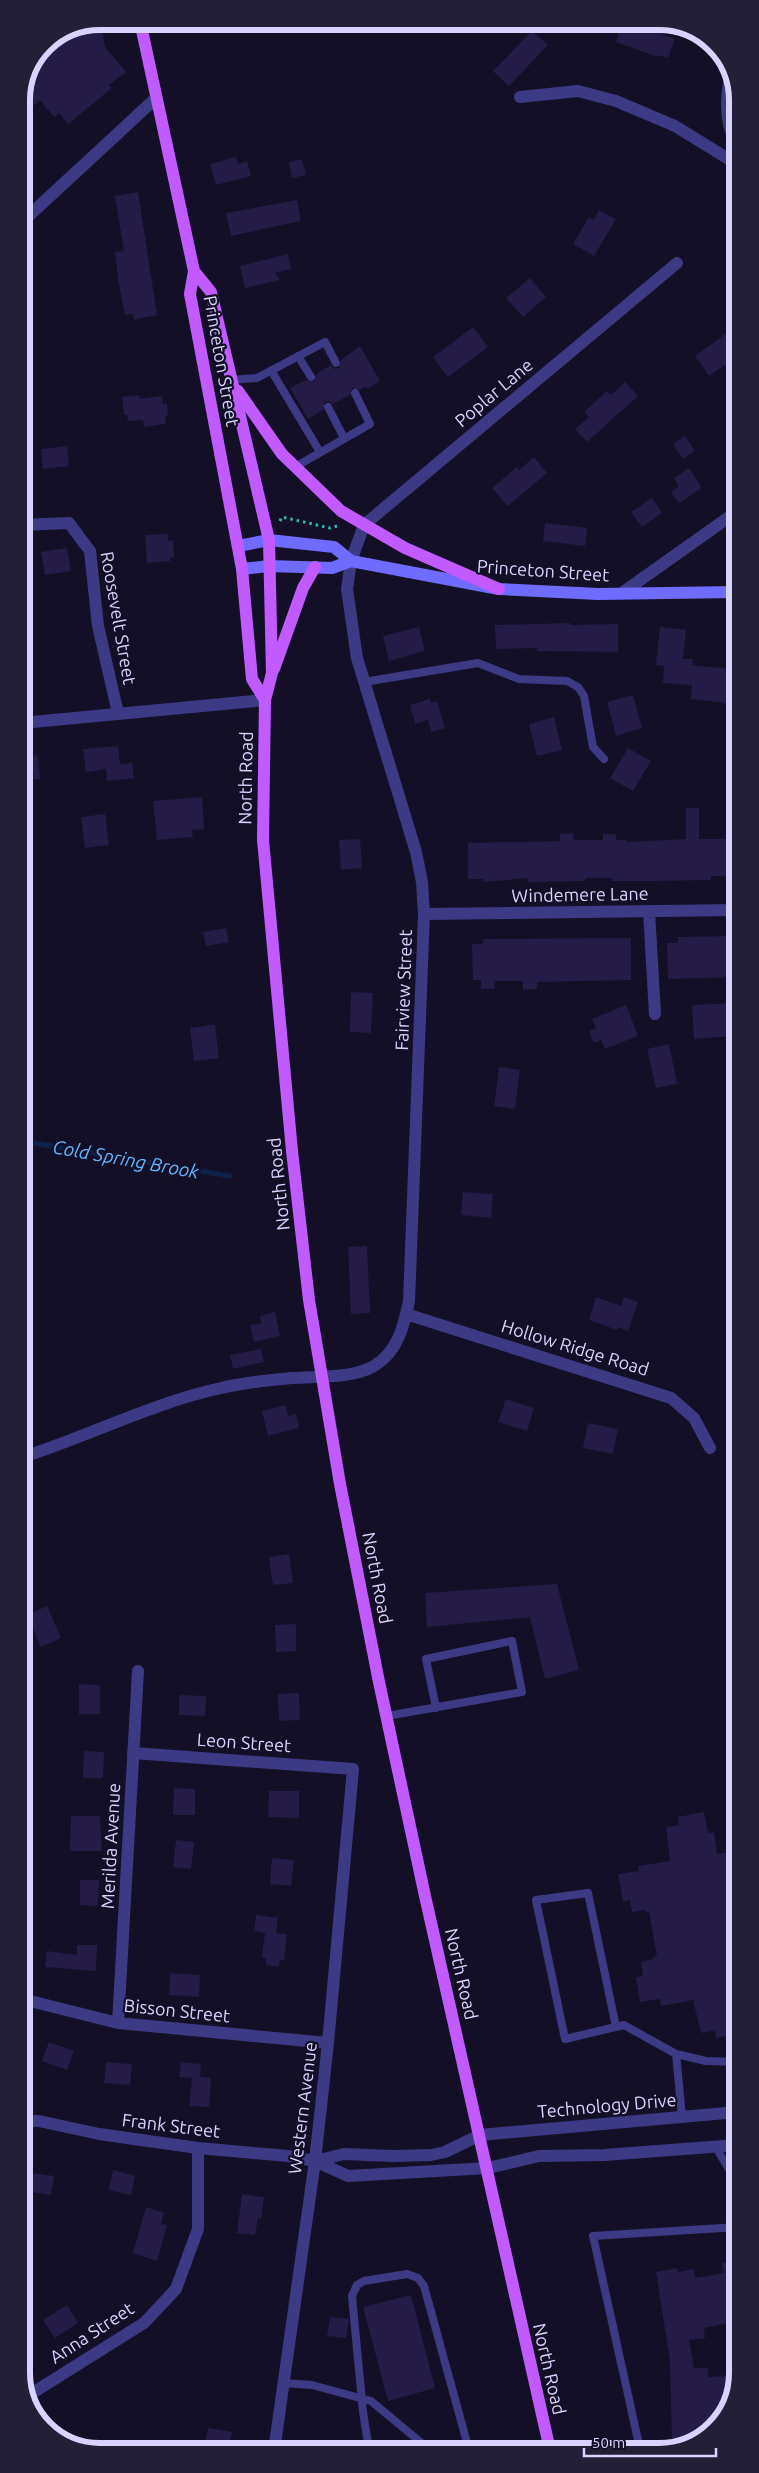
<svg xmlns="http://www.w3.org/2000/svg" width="759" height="2473" font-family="Ubuntu,sans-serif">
	<rect width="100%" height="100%" fill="#130f26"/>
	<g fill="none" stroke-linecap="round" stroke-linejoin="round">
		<path stroke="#0c2248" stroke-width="5" d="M22,1141L230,1176"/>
	</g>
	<path fill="#241b47" d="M101,21L105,47L126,72L109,85L112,88L68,124L59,113L54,117L40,100L21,116V100L44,44Z
		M623,21L675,39L668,58L659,55L658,57L616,42Z
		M532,31L548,45L509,86L493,71Z
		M236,157L238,164L247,161L251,176L216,185L210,164Z
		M302,159L306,175L292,178L289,162Z
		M138,192L157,315L134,320L133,314L125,315L118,279L115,252L124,251L115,196Z
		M297,200L301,221L231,236L226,213Z
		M599,210L616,219L594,256L573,244L589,217L594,220Z
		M288,254L291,269L275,273L280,280L245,288L240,266Z
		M530,278L546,297L523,317L506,298Z
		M473,327L488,347L448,377L433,357Z
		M735,327V358L709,376L695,356Z
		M360,346L380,381L367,389L365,387L360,390L352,388L350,395L333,404L329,401L325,402L323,410L308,419L290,388L306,380L314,382L316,374L331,365L335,369L339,368L341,360Z
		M625,382L638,396L587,442L575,429L589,417L584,412L607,391L611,395Z
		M139,395L140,399L162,396L163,404H167L168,416L165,417L166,424L144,427L143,420L128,421L127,415H124L122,397Z
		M685,436L695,451L683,459L673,444Z
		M67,446L69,466L43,469L41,449Z
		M534,457L547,473L508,506L492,488L517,467L519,470Z
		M689,468L702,488L679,503L671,492L679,486L674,478Z
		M652,498L662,513L642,527L631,512Z
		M545,523L587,528L585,546L543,541Z
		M168,534V541L173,540L174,557L170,558V561L147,563L145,535Z
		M67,548L71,571L45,575L41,552Z
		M570,623V625L618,624V652L537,651V648L496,649L495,625Z
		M419,627L425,651L389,661L383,636Z
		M660,627L686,630L683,659H693L692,665L730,669L729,674H736V704L691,699L692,685L663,683L664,666L656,665Z
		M633,695L642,728L616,736L607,702Z
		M430,699L431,703L437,701L445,728L431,732L428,720L415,724L410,705Z
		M554,717L562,750L537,756L529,724Z
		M118,746L120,764L132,763L134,778L107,781L106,769L86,772L83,749Z
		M628,748L651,761L633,791L610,778Z
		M37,755L40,779L22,780V757Z
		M202,797L204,829L192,830L193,837L157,840L153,801Z
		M686,808H699V839H736V876H711V880L653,881H612V878H585V881L528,882V878L484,882V879H468V843L560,841V834L573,833L574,840H603V834H616V840H627V842L686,839Z
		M105,814L109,845L85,848L81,817Z
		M360,839L362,868L341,870L339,840Z
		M226,928L229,942L206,946L203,932Z
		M736,936V977L668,979L667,943H678V937Z
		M631,938V980L537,982V989L523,990V981H494L495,989H481V980H473L472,944H483V939Z
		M351,992L373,993L371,1033L350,1032Z
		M732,1003L733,1014H736L734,1036L694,1039L692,1005Z
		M626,1005L638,1036L605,1049L601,1040L594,1043L589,1031L596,1028L592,1019Z
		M210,1025H215L219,1058L194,1061L190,1028Z
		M669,1044L677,1084L656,1088L647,1049Z
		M499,1067L520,1070L515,1109L494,1106Z
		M463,1192L493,1194L491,1218L461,1215Z
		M367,1246L370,1313L351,1314L348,1247Z
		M596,1297L621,1306L624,1297L638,1302L628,1331L617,1327V1330L589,1320Z
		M275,1312L280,1336L254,1342L250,1325L261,1323L260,1316Z
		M261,1349L264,1362L233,1369L230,1355Z
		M506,1399L534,1408L527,1431L498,1422Z
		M286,1405L288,1416L296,1414L299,1428L268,1436L262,1411Z
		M588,1423L618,1429L613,1454L583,1448Z
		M289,1554L293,1583L273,1585L269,1557Z
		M557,1584L579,1670L545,1679L530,1617L427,1627L425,1593Z
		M47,1606L61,1638L41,1647L27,1615Z
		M296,1624V1651L276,1652L275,1625Z
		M79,1684L100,1685V1714H79Z
		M299,1693L300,1720L279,1721L278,1694Z
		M179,1695L206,1696L205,1716L179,1715Z
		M84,1751L104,1752L103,1778H83Z
		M174,1788L195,1789V1815H173Z
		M269,1791H299V1818L268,1817Z
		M704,1812L708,1833L714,1832L717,1854L737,1851V2034L716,2038L715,2030L701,2033L693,2000L661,2006L660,1999L640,2002L636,1977L643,1976L641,1962L653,1959V1957L657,1956L649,1912L646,1913V1910L632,1912L630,1900L623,1902L618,1874L639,1871L638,1866L670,1861L666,1827L679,1825L678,1817Z
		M71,1816H100L102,1851H70Z
		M176,1840L194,1842L191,1869L173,1867Z
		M272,1858L294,1860L291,1886L270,1884Z
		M80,1880H99L98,1906L80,1905Z
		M256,1915L278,1918L276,1933L287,1934L284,1960H280L279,1967L266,1965V1958H262L265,1933L254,1931Z
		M77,1945H97L96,1971L45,1967L47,1951L77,1955Z
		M170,1973L200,1975L199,1997L169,1995Z
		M49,2042L74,2051L67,2070L42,2061Z
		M106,2062L132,2064L130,2085L104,2083Z
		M181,2062L201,2064L200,2077L211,2078L209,2107L189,2106L192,2078L179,2077Z
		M113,2170L135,2176L131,2195L109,2190Z
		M24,2172L54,2176L51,2195L24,2191Z
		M242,2194L264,2197L261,2219L258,2218L255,2235L237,2233Z
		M146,2207L164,2213L161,2224L167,2225L157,2261L133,2253Z
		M738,2262V2321L704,2328L705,2338L689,2340L694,2368H708V2377L729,2376V2382H735L721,2421L694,2439L672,2440L670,2361L656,2272L677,2268L678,2272L694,2269L695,2278L724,2273L722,2263Z
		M411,2295L435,2388L388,2401L363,2307Z
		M67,2305L78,2323L55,2338L43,2320Z
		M330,2317L349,2319L346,2338L327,2336Z
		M208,2428L232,2432L229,2451H204Z"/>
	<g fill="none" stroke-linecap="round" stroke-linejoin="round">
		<path stroke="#2fb8b0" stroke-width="3" stroke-dasharray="2.5 4" stroke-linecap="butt" d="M280,521L282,517L330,528L337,526"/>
		<path stroke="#3d3a85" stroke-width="8" d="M298,356L311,377
			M272,372L320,452
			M231,380L257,378L325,342L336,363
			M328,407L344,438
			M295,467L370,424L355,393
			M364,682L478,663L519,679L567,681L578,687L584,696L593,747L604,759
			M387,1716L522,1692L512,1641L426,1659L436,1708
			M616,2027L588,1893L536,1900L565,2039L624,2025L676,2054L682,2117
			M676,2054L706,2061L737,2062
			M715,2146L738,2184
			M283,2383L312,2385L371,2401L430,2450
			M640,2449L593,2236L738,2227
			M369,2450L363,2412L352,2296L357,2285L364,2281L407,2274L418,2278L424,2286L469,2450"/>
		<path stroke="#3d3a85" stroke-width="12" d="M731,73C726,95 724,120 735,140
			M520,97L578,91L616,101L675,126L735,163
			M22,525L69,523L90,551L98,626L118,713
			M622,593L736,512
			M22,723L265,700
			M649,911L655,1014
			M424,914L736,910
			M406,1314L671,1398L694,1418L710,1448
			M23,1457C89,1436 152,1403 221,1388C243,1383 269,1380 292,1378C318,1376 351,1379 374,1366C398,1352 404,1325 409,1301L424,914L422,882L416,852L357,658L347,589L351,561L364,525L677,263
			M133,1753L353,1769L328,2043L315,2161L274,2451
			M26,2000L118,2023L328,2043
			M118,2023L138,1671
			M24,2121H39L99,2134L198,2148L288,2156L315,2161L348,2176L488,2168
			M315,2161L344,2154L393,2156L431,2155L445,2152L480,2135
			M26,2397L144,2323L176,2289L198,2229V2148"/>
		<path stroke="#3d3a85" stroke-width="12" d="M21,223L155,99
			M480,2135L737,2112
			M488,2168L539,2156L604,2155L737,2145"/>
		<path stroke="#6f6bff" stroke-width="12" d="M238,546L269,540L334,547L351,561L499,589L598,594L736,592
			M242,569L269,566L332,568L351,561"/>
		<path stroke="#c25bff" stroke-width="12" d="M140,21L194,271L190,294L242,569L252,679L265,700
			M194,271L211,292L269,540L272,673L265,700L263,840L292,1151L309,1300L340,1484L379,1682L425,1896L550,2450
			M238,391L282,454L341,511L405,548L499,589
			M274,669L303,588L315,567"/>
	</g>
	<g text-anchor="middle" stroke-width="4.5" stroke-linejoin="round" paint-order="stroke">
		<g font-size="18" fill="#d9d4ff" stroke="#130f26">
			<text transform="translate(221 361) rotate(80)" y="6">Princeton Street</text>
			<text transform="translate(494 393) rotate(-40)" y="6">Poplar Lane</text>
			<text transform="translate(543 571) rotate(4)" y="6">Princeton Street</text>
			<text transform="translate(118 618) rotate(80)" y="6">Roosevelt Street</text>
			<text transform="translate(246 778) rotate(-89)" y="6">North Road</text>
			<text transform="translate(580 895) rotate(-1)" y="6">Windemere Lane</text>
			<text transform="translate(404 990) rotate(-88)" y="6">Fairview Street</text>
			<text transform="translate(279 1184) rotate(-96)" y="6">North Road</text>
			<text transform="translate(575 1348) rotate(17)" y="6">Hollow Ridge Road</text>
			<text transform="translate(377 1578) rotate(79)" y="6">North Road</text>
			<text transform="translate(244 1743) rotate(4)" y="6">Leon Street</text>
			<text transform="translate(111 1846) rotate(-87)" y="6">Merilda Avenue</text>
			<text transform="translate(461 1974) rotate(77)" y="6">North Road</text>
			<text transform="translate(177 2011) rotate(6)" y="6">Bisson Street</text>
			<text transform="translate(607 2106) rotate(-5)" y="6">Technology Drive</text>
			<text transform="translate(303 2108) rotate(-83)" y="6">Western Avenue</text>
			<text transform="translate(171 2126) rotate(7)" y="6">Frank Street</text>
			<text transform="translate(92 2333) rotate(-33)" y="6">Anna Street</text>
			<text transform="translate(549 2369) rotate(77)" y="6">North Road</text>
		</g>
		<g font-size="19" font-style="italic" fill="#62b6ff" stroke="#130f26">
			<text transform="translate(126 1159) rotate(10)" y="7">Cold Spring Brook</text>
		</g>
	</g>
	<path d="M0 0H759V2473H0ZM100 30H659A70 70 0 0 1 729 100V2373A70 70 0 0 1 659 2443H100A70 70 0 0 1 30 2373V100A70 70 0 0 1 100 30Z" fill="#231f37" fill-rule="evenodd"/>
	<path fill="none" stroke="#d9d4ff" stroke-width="6" d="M100 30H659A70 70 0 0 1 729 100V2373A70 70 0 0 1 659 2443H100A70 70 0 0 1 30 2373V100A70 70 0 0 1 100 30Z"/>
	<path d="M584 2448v8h132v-8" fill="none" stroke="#d9d4ff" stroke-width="2.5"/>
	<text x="592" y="2448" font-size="15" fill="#d9d4ff" stroke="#130f26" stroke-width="4" paint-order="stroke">50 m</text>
</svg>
